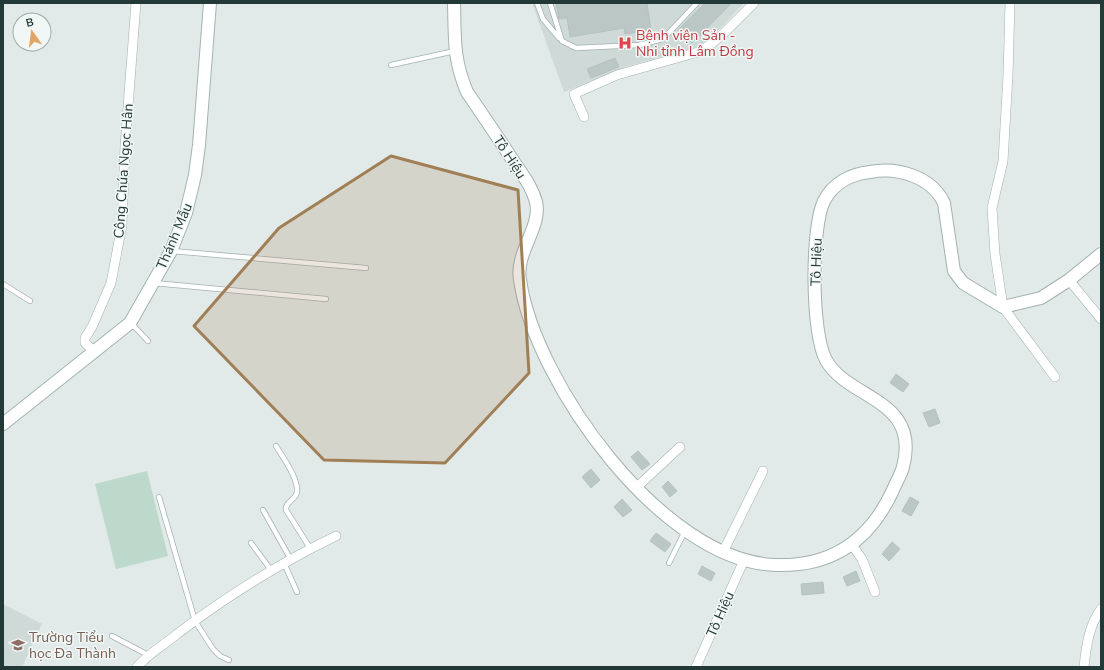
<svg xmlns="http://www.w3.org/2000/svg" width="1104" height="670" font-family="'Nunito Sans',sans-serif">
	<rect width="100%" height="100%" fill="#e1eae8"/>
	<path fill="#cfdad8" d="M532,3H744L710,39L696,47L625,67L564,92Z
		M3,604L42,624L22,667H3Z"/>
	<path fill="#bcd9cb" d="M147,471L168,556L116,569L95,484Z"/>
	<path fill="#bac7c5" stroke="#b4c3c0" d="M556,3H647L651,30L625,34L624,28L570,37L567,18L559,19Z
		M705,3H732L692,43L678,30Z
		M615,58L619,67L591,78L587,69Z
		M896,374L909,384L903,392L890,383Z
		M935,409L940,423L929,427L923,413Z
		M638,451L650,464L642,470L631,457Z
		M591,469L600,480L591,488L582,477Z
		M668,481L677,491L670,497L662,487Z
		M910,497L919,502L911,516L902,511Z
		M622,499L632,510L623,517L614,507Z
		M656,533L671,544L665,552L650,541Z
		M892,542L900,549L889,561L882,554Z
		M702,566L715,573L711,581L698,574Z
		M856,571L860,581L847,586L843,577Z
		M823,582L824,593L802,595L801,584Z"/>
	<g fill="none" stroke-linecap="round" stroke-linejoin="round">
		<g stroke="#a4b1b0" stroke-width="6">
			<path id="service" d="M537,3L543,19L559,38
				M550,3L562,41L576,48L639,45L663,39L697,3
				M391,65L455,51
				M172,251L366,268
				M154,283L326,299
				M3,284L30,301
				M131,323L148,341
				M276,446C282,456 302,483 296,495C293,501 285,503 286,510L310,548
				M159,497L195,621L213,649L220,656L229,660
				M263,510L290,558
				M251,543L271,570
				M284,563L297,592
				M669,563L685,531
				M112,636L150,656"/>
		</g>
		<g stroke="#a4b1b0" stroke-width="10">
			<path id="minor" d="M1010,3L1008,75L1003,161L992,208L995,254L1003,307L1055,377
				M584,117L574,94L617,75L698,52L710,45L723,34L754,3
				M1069,280L1101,319
				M95,352L85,343V338L92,327L111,283L122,225L125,146L136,3
				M637,487L680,447
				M852,545L862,559L875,592
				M723,552L763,471
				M137,667C148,654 164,645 177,634C227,596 280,563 336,536
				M696,667L744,560
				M1084,667C1086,647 1089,625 1101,609"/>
		</g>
		<g stroke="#a4b1b0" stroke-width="14">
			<path id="tertiary" d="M454,3C455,38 453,59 467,92C482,114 497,136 512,159C521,173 532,186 536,202C542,227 515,252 520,280C535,383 663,562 776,565C832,567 870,540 893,490C896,482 901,475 903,467C921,398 848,400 826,360C811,333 811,227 824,201C833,183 851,174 870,172C897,167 931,176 944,203L954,271L963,283L1003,307L1041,298L1069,280L1101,254"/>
		</g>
		<g stroke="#a1b4b2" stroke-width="14">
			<path id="secondary" d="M3,424L130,323L171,251L186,213L195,175L199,145L210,3"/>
		</g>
		<use href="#service" stroke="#fff" stroke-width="4.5"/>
		<use href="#minor" stroke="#fff" stroke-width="9"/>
		<use href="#tertiary" stroke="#fff" stroke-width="12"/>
		<use href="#secondary" stroke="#fff" stroke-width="12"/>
	</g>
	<path fill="#a07f56" fill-opacity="0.2" stroke="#a07f56" stroke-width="3" stroke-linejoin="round" d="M391,156L518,190L529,373L445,463L324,460L194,326L279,228Z"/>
	<defs>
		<g id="hospital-bare" transform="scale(1.08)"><path d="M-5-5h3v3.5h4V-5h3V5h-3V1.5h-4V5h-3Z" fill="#e0444e" stroke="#f1f7f5" stroke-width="2.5" paint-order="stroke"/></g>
		<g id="school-bare" transform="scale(1.08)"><path d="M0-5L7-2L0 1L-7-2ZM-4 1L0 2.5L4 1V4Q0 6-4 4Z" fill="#8d6e63" stroke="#f1f7f5" stroke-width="2.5" paint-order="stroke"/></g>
	</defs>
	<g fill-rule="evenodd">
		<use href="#hospital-bare" x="625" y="43"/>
		<use href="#school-bare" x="18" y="645"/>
	</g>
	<g text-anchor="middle" stroke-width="3" stroke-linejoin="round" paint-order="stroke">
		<g font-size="14" fill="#be3a42" stroke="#f1f7f5" text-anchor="start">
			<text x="636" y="40">Bệnh viện Sản -<tspan x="636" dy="16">Nhi tỉnh Lâm Đồng</tspan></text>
		</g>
		<g font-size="14" fill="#233938" stroke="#f1f7f5">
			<text transform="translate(510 157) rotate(57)" y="5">Tô Hiệu</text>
			<text transform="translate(123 171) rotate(-86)" y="5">Công Chúa Ngọc Hân</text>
			<text transform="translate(174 236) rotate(-67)" y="5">Thánh Mẫu</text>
			<text transform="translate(816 262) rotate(-88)" y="5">Tô Hiệu</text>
			<text transform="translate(720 614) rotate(-66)" y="5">Tô Hiệu</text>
		</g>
		<g font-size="14" fill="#785e54" stroke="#f1f7f5" text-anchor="start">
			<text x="29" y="642">Trường Tiểu<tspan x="29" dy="16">học Đa Thành</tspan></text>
		</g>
	</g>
	<rect width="1104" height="670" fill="none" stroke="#233938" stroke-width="8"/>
	<g transform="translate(32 32) rotate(346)"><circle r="19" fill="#f1f7f5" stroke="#9faba9"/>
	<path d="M0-3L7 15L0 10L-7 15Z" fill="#e3a566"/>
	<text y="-6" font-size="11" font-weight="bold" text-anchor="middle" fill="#233938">B</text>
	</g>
</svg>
